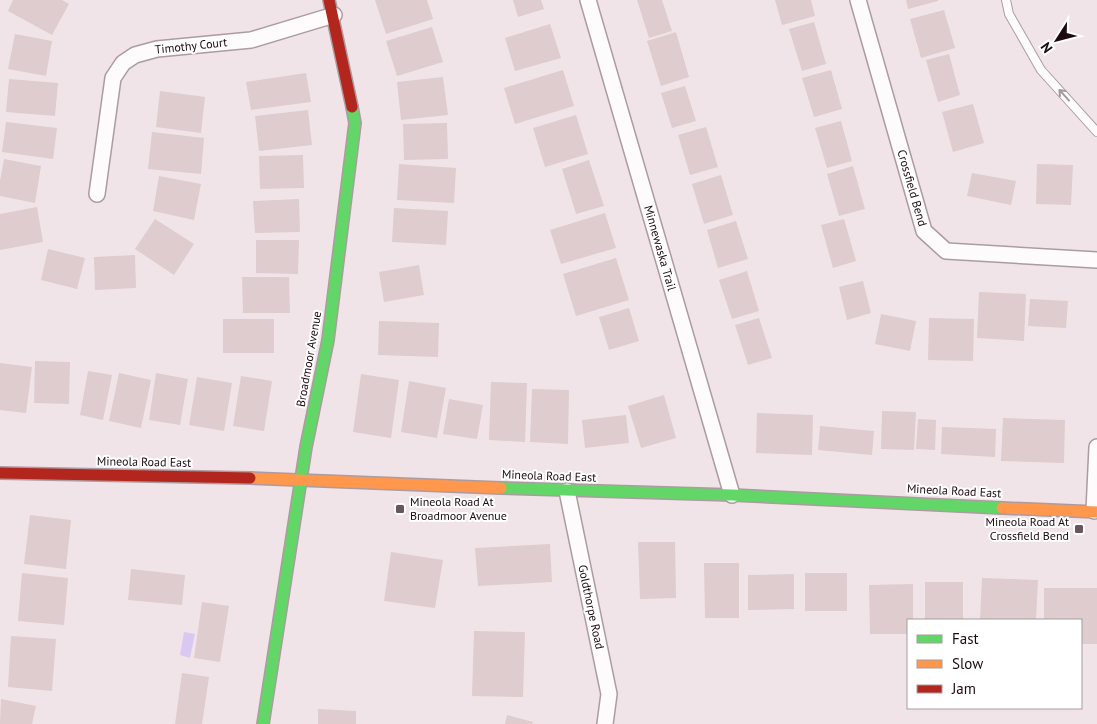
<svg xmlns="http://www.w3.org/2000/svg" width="1097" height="724" font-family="'PT Sans',sans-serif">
	<rect width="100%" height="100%" fill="#f1e4e8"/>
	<path fill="#d9c9f2" d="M184,632L195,634L190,658L180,655Z"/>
	<path fill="#deccce" d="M13,0H62L69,4L52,35L8,11Z
		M375,0H427L433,19L386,34Z
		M513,0H541L544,9L518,17Z
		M637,0H662L672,31L649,38Z
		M775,0H811L815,16L782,25Z
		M906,0H938V1L908,9Z
		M944,10L955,48L921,58L910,19Z
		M814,22L826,64L802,71L789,29Z
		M550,24L561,58L515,71L505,38Z
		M432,27L443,62L397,76L386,41Z
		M676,32L689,77L661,86L647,41Z
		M15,34L52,41L46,76L8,69Z
		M949,54L960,95L938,102L926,60Z
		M563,70L574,106L515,124L504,88Z
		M831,70L842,109L814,117L802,78Z
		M306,73L311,102L251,110L246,82Z
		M443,77L448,115L401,120L397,82Z
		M9,79L58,83L55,116L6,112Z
		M685,86L696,121L672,128L661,93Z
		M160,91L205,97L201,133L156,127Z
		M973,104L984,143L953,152L942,112Z
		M308,110L312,145L259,151L255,116Z
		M576,115L588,154L545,167L533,128Z
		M841,121L852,161L827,168L815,128Z
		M6,122L57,128L53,159L2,152Z
		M447,123L448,159L404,160L403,124Z
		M706,127L718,167L690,175L678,135Z
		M152,132L204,138L201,174L148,169Z
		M303,155L304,188L260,189L259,156Z
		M4,159L41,166L35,203L0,196V181Z
		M589,160L604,206L576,214L562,169Z
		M399,164L456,168L454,203L397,200Z
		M1037,164L1073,165L1071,205L1036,204Z
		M853,166L865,209L839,216L827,174Z
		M972,173L1016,181L1011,205L967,196Z
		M721,175L733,215L704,224L692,184Z
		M159,176L201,184L194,220L153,211Z
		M299,199L300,232L255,233L253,201Z
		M37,207L43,242L0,250V214Z
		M394,208L448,211L446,245L392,242Z
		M605,213L616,248L561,264L550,230Z
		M155,219L194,244L174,275L135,249Z
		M844,219L856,261L833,268L821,225Z
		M736,221L748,259L718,268L707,230Z
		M256,240H299L298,274L256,273Z
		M48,249L85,258L77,289L41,280Z
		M135,255L136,288L95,290L94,257Z
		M616,258L629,300L576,316L563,274Z
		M419,265L424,295L384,302L379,272Z
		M747,271L759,311L732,319L719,280Z
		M242,277H289L290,313H243Z
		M863,281L871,313L847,320L839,287Z
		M979,292L1026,294L1024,341L977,338Z
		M1030,299L1068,301L1066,328L1028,326Z
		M629,308L639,341L609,350L599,317Z
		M881,314L916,321L910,351L875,344Z
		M759,318L772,358L748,365L735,325Z
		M929,318L974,319L973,361L928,360Z
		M223,319H274V353H223Z
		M379,321L439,323L438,357L378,355Z
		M35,361L70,362L69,404L34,403Z
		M0,363L32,367L26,413L0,410Z
		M88,371L112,375L103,420L80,415Z
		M119,373L151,380L141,428L109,421Z
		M156,373L188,379L180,425L149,420Z
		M361,374L399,380L391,438L353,432Z
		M241,376L272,381L264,431L233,426Z
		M197,377L232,383L224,431L189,425Z
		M409,381L446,388L437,438L401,432Z
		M491,382L527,383L525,442L489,440Z
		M532,389L569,390L568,444L530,442Z
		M664,395L676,438L641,448L628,406Z
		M449,399L483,405L477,439L443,434Z
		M882,411L916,412L914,450L881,449Z
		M757,413L813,415L812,455L756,453Z
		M626,415L629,443L585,448L582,420Z
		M1003,418L1065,420L1064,463L1001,461Z
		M918,419L936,420L935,450L916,449Z
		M820,426L874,431L872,455L818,450Z
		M942,427L996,429L995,457L941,454Z
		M30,515L71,520L66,569L24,564Z
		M638,542H675L676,598L640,599Z
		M550,544L552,582L478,586L475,548Z
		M391,552L443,560L435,608L384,601Z
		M704,563H739V618H705Z
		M131,569L185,575L182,605L128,600Z
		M22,573L68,578L64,625L18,621Z
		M805,573H847V611H805Z
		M794,574V609L748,610V575Z
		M982,578L1038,580L1036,620H980Z
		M925,582H963V620H925Z
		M913,584V620H908V634H870L869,585Z
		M1044,588H1097V644H1081V620H1044Z
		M202,602L229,606L220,662L194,658Z
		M474,631L525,632L523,697L472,696Z
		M11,636L56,639L52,691L8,687Z
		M182,673L209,677L202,724H175Z
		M1,699L36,706L32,724H0Z
		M318,709L356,711V724H318Z
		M507,715L533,722L532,724H505Z"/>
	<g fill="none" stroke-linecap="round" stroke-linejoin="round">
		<g stroke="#ac9ca1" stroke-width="10">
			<path id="lane" d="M1006,0L1009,14L1041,70L1097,132"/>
		</g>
		<g stroke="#ac9ca1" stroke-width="18">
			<path id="street" d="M588,0L732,495
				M858,0L924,231L946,251L1097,260
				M97,194L113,78L123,63L135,55L157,49L251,40L334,15
				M567,491L609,694L605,724
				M1094,511L1097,447"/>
		</g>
		<g stroke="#ac9ca1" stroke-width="14">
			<path id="fast" d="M501,488L732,495L1002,508
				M263,724L306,447L328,340L355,123L352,107"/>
		</g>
		<g stroke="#ac9ca1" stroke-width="14">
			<path id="slow" d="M250,478L501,488
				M1002,508L1097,512"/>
		</g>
		<g stroke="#ac9ca1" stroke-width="14">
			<path id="jam" d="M329,0L352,107
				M0,473L250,478"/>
		</g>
		<use href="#lane" stroke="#fdfbfc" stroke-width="8"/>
		<use href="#street" stroke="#fdfbfc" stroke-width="15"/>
		<use href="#fast" stroke="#63d668" stroke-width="11"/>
		<use href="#slow" stroke="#ff974d" stroke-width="11"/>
		<use href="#jam" stroke="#b3261e" stroke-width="11"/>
	</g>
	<defs><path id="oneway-shaft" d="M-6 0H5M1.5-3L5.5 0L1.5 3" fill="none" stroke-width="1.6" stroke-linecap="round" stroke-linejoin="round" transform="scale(1.25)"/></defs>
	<use stroke="#a39a9e" href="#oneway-shaft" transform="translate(1064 95) rotate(-132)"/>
	<g fill="#67565c" stroke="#fff" stroke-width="2">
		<rect x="395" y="504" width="10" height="10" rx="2.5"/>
		<rect x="1074" y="524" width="10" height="10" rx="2.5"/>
	</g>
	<g text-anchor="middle" stroke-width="4" stroke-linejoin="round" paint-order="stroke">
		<g font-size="12" fill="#1d0910" stroke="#fff">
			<text transform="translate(191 46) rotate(-6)" y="4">Timothy Court</text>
			<text transform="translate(912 188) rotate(74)" y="4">Crossfield Bend</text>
			<text transform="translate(660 248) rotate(74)" y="4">Minnewaska Trail</text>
			<text transform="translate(309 359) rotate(-80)" y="4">Broadmoor Avenue</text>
			<text transform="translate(144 462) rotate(1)" y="4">Mineola Road East</text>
			<text transform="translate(549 476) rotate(2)" y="4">Mineola Road East</text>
			<text transform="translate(954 491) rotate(3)" y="4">Mineola Road East</text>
			<text transform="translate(591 607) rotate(78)" y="4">Goldthorpe Road</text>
		</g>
		<g font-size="12" fill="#1d0910" stroke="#fff" text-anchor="start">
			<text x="410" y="506">Mineola Road At<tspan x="410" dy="14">Broadmoor Avenue</tspan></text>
			<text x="1069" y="526" text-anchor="end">Mineola Road At<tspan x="1069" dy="14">Crossfield Bend</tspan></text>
		</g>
	</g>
	<rect x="907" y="619" width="175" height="90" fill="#ffffff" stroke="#a59d9f"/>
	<rect x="917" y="635" width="25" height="8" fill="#63d668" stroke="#a59d9f"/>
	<text x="952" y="644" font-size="15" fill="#1d0910">Fast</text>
	<rect x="917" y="660" width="25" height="8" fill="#ff974d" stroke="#a59d9f"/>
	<text x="952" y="669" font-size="15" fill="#1d0910">Slow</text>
	<rect x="917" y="685" width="25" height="8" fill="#b3261e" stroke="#a59d9f"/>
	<text x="952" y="694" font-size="15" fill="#1d0910">Jam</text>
	<g transform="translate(1057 40) rotate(234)" stroke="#ffffff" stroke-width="4" paint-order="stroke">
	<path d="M0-4L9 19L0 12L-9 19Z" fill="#1d0910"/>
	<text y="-8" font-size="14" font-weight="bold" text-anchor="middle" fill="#1d0910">N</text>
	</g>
</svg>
